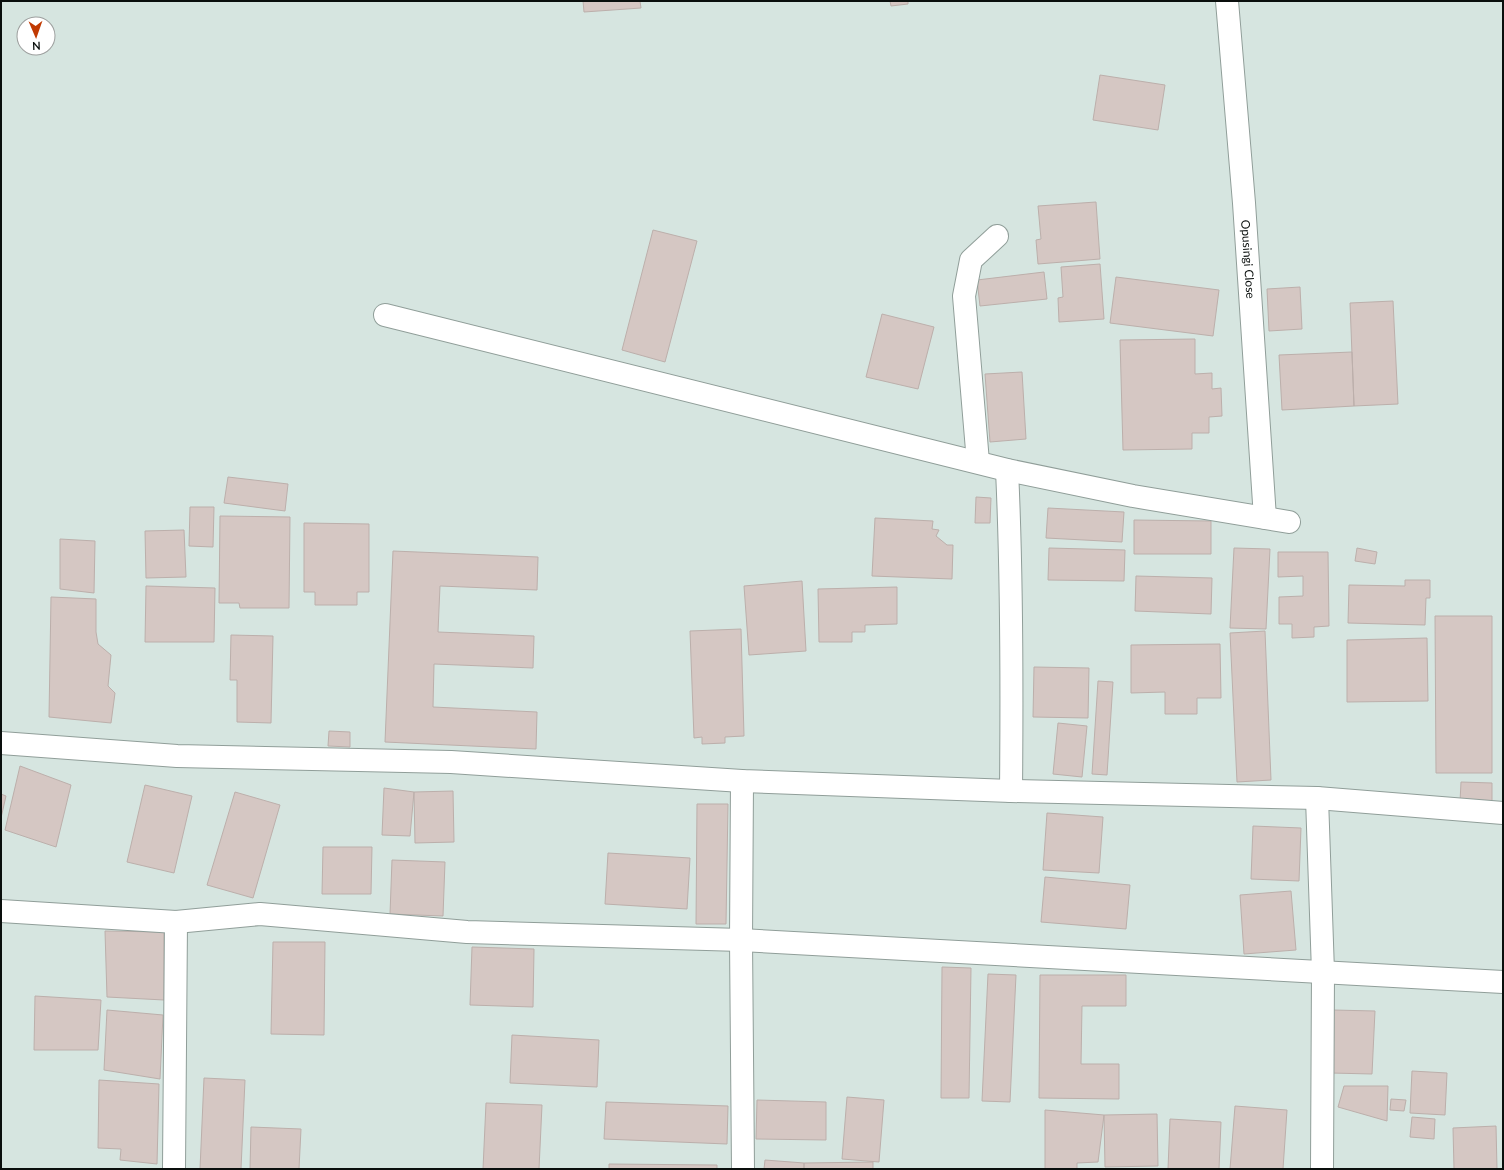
<svg xmlns="http://www.w3.org/2000/svg" width="1504" height="1170" font-family="Lato,sans-serif">
	<rect width="100%" height="100%" fill="#d6e5e0"/>
	<path fill="#d5c7c3" stroke="#bcafab" d="M583,1H640L641,8L584,12Z
		M890,1H908V4L891,6Z
		M1100,75L1165,85L1158,130L1093,120Z
		M1096,202L1100,259L1038,264L1036,240L1041,239L1038,206Z
		M653,230L697,241L665,362L622,350Z
		M1100,264L1104,319L1059,322L1058,298L1063,297L1061,267Z
		M1044,272L1047,299L980,306L977,280Z
		M1116,277L1219,290L1213,336L1110,323Z
		M1300,287L1302,329L1269,331L1267,289Z
		M1393,301L1398,404L1354,406L1350,303Z
		M882,314L934,327L918,389L866,377Z
		M1195,339V374L1212,373V389L1221,388L1222,416L1209,417V433H1192V449L1123,450L1120,340Z
		M1352,352L1354,406L1282,410L1279,355Z
		M1022,372L1026,439L990,442L985,374Z
		M228,477L288,484L285,511L224,503Z
		M976,497L991,498L990,523H975Z
		M190,507H214L213,547L189,546Z
		M1048,508L1124,512L1122,542L1046,538Z
		M220,516L290,517L289,608H240L239,603H219Z
		M875,518L933,521L932,529L939,530L936,536L947,545H953L952,579L872,576Z
		M1134,520L1211,521V554H1134Z
		M304,523L369,524V592H357V605H315V592H304Z
		M184,530L186,577L146,578L145,531Z
		M60,539L95,541L94,593L60,589Z
		M1049,548L1125,550L1124,581L1048,580Z
		M1234,548L1270,549L1266,629L1230,628Z
		M1357,548L1377,552L1375,564L1355,561Z
		M393,551L538,557L537,590L440,586L438,632L534,636L533,668L434,664L433,707L537,712L536,749L385,742Z
		M1278,552H1328L1329,626L1314,627V637L1292,638V624H1279V597L1303,596V576L1278,577Z
		M1136,576L1212,578L1211,614L1135,611Z
		M1405,580H1430V598H1426L1425,625L1348,623L1349,585L1405,586Z
		M802,581L806,651L749,655L744,586Z
		M146,586L215,588L214,642H145Z
		M897,587V624L865,625V632H852V642H819L818,589Z
		M51,597L96,599V632L98,644L111,655L108,686L115,693L111,723L49,717Z
		M1435,616H1492V773H1436Z
		M741,629L744,736L725,737V743L702,744V737L694,738L690,631Z
		M1265,631L1271,780L1237,782L1230,633Z
		M231,635L273,636L271,723L237,722V680H230Z
		M1427,638L1428,701L1347,702V640Z
		M1220,644L1221,698H1197V714H1165V692L1131,693V645Z
		M1034,667L1089,668L1088,718L1033,717Z
		M1098,681L1113,682L1107,775L1092,774Z
		M1058,723L1087,726L1082,777L1053,774Z
		M329,731L350,732V747L328,746Z
		M20,766L71,785L56,847L5,830Z
		M1461,782L1492,783V803L1460,802Z
		M145,785L192,796L174,873L127,862Z
		M384,788L414,792L410,836L382,835Z
		M453,791L454,842L415,843L414,792Z
		M235,792L280,805L253,898L207,885Z
		M1,794L6,796L1,818Z
		M697,804H728L726,924H696Z
		M1047,813L1103,817L1099,873L1043,870Z
		M1253,826L1301,828L1299,881L1251,879Z
		M323,847H372L371,894H322Z
		M608,853L690,858L687,909L605,904Z
		M392,860L445,862L443,916L390,914Z
		M1045,877L1130,885L1126,929L1041,922Z
		M1291,891L1296,950L1244,954L1240,895Z
		M105,931L164,932V1000L107,997Z
		M273,942H325L324,1035L271,1034Z
		M472,947L534,949L533,1007L470,1005Z
		M942,967L971,968L969,1098H941Z
		M988,974L1016,975L1010,1102L982,1101Z
		M1040,975H1126V1006H1082L1081,1064H1119V1099L1039,1098Z
		M35,996L101,1000L98,1050H34Z
		M107,1010L163,1015L160,1079L104,1070Z
		M1333,1010L1375,1011L1372,1074L1331,1073Z
		M512,1035L599,1040L597,1087L510,1083Z
		M1412,1071L1447,1073L1445,1115L1410,1113Z
		M204,1078L245,1080L241,1169H200Z
		M99,1080L159,1084L157,1164L120,1160L121,1149L98,1148Z
		M1344,1086H1388L1387,1121L1338,1107Z
		M847,1097L884,1100L879,1162L842,1159Z
		M1391,1099L1406,1100L1404,1111L1390,1110Z
		M757,1100L826,1102V1140L756,1139Z
		M606,1102L728,1106L727,1144L604,1139Z
		M486,1103L542,1105L539,1169H483Z
		M1235,1106L1287,1110L1283,1169H1230Z
		M1045,1110L1104,1115L1098,1162L1077,1163V1169H1045Z
		M1157,1114L1158,1166L1105,1167L1104,1115Z
		M1412,1117L1435,1119L1434,1139L1410,1137Z
		M1170,1119L1221,1122L1219,1169H1168Z
		M1496,1126L1497,1169H1454L1453,1128Z
		M251,1127L301,1129L299,1169H250Z
		M765,1160L804,1163V1169H764Z
		M873,1162V1169H804V1163Z
		M609,1164L717,1165V1169H609Z"/>
	<g fill="none" stroke-linecap="round" stroke-linejoin="round">
		<g stroke="#909e99" stroke-width="24">
			<g id="minor">
				<path id="s1" d="M1227,1L1244,203L1265,518"/>
				<path d="M385,315L1007,470L1133,496L1289,522"/>
				<path d="M978,462L964,296L971,260L997,236"/>
				<path d="M1007,470C1012,577 1012,684 1011,791"/>
				<path d="M1,743L177,756L451,762L742,781L1011,791L1317,798L1503,813"/>
				<path d="M742,781L741,940L743,1169"/>
				<path d="M1317,798L1323,972L1322,1169"/>
				<path d="M1,911L176,922L260,914L467,932L741,940L1503,982"/>
				<path d="M174,1169L176,922"/>
			</g>
		</g>
		<use href="#minor" stroke="#fff" stroke-width="22"/>
	</g>
	<g text-anchor="middle" stroke-width="4" stroke-linejoin="round" paint-order="stroke">
		<g font-size="12" fill="#0a0f0d" stroke="#fff">
			<text dy="4" stroke="none"><textPath href="#s1" startOffset="259">Opusingi Close</textPath></text>
		</g>
	</g>
	<rect width="1504" height="1170" fill="none" stroke="#0a0f0d" stroke-width="4"/>
	<g transform="translate(36 36) rotate(178)"><circle r="19" fill="#ffffff" stroke="#9d9f9e"/>
	<path d="M0-3L7 15L0 10L-7 15Z" fill="#c13a02"/>
	<text y="-6" font-size="11" font-weight="bold" text-anchor="middle" fill="#0a0f0d">N</text>
	</g>
</svg>
